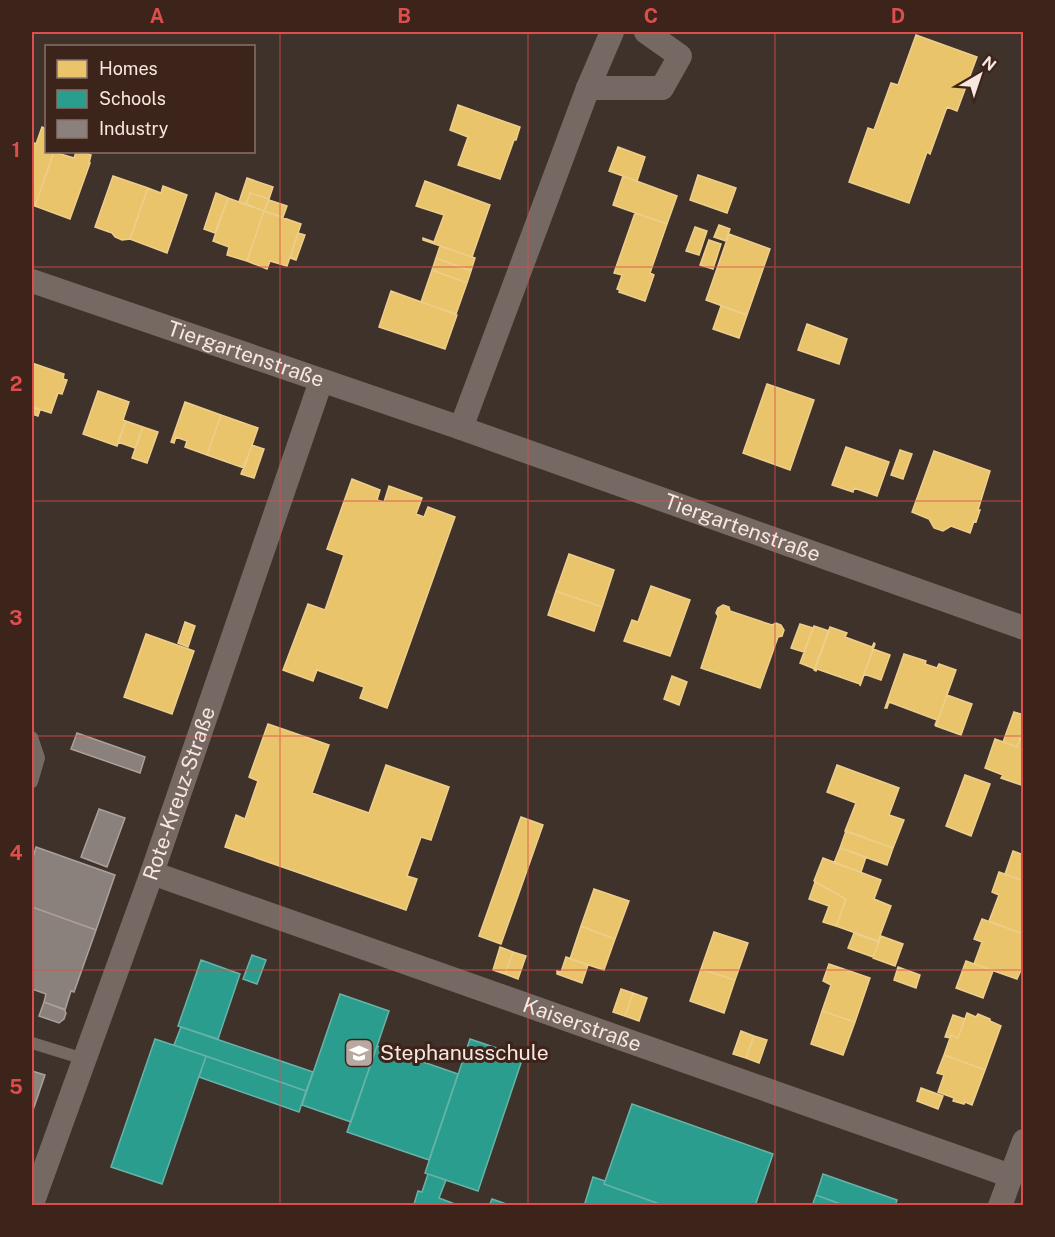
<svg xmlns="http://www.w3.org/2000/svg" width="1055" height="1237" font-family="'Public Sans',sans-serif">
	<rect width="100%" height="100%" fill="#3f322b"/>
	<path fill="#e9c46a" stroke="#eece8d" stroke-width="1.5" d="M916,35L977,57L957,111L947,107L930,154L927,152L909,203L849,182L868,128L874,130L891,83L898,85Z
		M458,105L520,127L516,140H514L500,179L458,165L468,137L450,130Z
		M42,127L46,129V152H54L35,206L32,205V142L36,144Z
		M618,147L645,157L637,181L609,171Z
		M54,152L74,158L76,152H82L91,155L89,163H90L70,219L35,206Z
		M698,175L736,188L727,213L690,200Z
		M113,176L148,188L130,239L122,240L115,237L112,233L95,227Z
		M623,176L677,196L667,224L613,205Z
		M247,178L273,187L269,199L250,193L246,204L239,202Z
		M425,181L490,205L472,257L423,240V238L434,242L444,215L416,206Z
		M163,186L187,195L167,253L130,239L148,188L161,193Z
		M216,193L228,198L215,233L204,229Z
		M250,193L269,199L264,211L246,204Z
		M228,198L264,211L247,261L227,255L229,247L213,241Z
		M269,200L287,206L283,217L264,211Z
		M264,211L301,224L287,266L270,261L267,269L247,261Z
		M635,213L667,224L650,273L654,275L645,301L619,292L620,290L617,289L622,275L614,273Z
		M719,225L730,229L726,241L714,237Z
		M695,227L707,231L699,255L686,251Z
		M298,233L305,235L296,260L290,258Z
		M729,234L770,249L747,315L706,300Z
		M709,240L721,244L713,269L700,265Z
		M440,246L475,258L471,271L436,258Z
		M436,258L471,271L467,283L432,270Z
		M432,270L467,283L456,314L421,302Z
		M391,291L457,315L445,349L379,327Z
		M721,306L747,315L739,338L713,329Z
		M807,324L847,339L839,364L798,350Z
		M32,363L64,374L63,379L67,380L62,394L58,393L51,413L32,407Z
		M767,384L814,400L790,470L743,453Z
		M98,391L129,402L123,420L126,421L117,446L83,434Z
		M185,402L221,415L207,455L185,447L187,441L176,437L174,443L171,442Z
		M32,407L40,410L38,416L32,414Z
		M221,415L258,428L244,468L207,455Z
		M126,421L143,427L135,448L118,442Z
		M143,427L158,432L147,463L132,458Z
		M252,445L264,449L254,478L241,474Z
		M846,447L889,462L877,496L854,488L853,492L832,485Z
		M900,450L912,454L903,479L891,475Z
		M934,451L990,471L978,510H980L976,522L974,521L970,533L951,526L943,531L934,528L929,519L912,512Z
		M352,479L380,490L377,500L384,502L389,486L422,498L416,514L424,517L428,507L455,517L387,708L360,698L364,687L317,670L313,681L283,670L308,604L325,610L344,555L327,549Z
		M569,554L614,570L602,607L556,591Z
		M651,586L690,600L670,656L624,641L632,620L638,622Z
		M556,591L602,607L594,631L548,615Z
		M723,605L729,607L730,611L772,625L776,623L781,625L784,630L782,636L778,637L760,688L701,668L718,616L716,613L718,608Z
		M185,622L195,626L188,647L178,643Z
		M800,624L813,628L804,652L791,648Z
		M814,626L829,631L815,669L800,663Z
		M830,627L847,633L845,637L872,647L874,643L875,644L860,686V684L817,669L816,671L814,670Z
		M146,634L194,651L172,714L124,697Z
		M873,649L890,655L881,680L864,674Z
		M904,654L926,661L925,664L937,668L939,664L956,670L936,726L935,725L937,720L889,702L887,708H885Z
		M672,676L687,682L679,705L664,699Z
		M947,695L972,704L961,735L936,726Z
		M1014,712L1024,715V728L1017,747L1003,742Z
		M268,724L329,745L312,793L369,813L386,765L449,787L431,840L421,837L407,876L417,879L406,910L225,847L236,815L245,819L258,781L249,777Z
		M1024,728V786L1001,778L1003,775L985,768L995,739L1017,747Z
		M837,765L899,788L889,815L904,820L893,848L845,831L856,803L827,792Z
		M965,775L990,784L971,836L946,826Z
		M521,817L543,825L501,944L479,936Z
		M846,831L893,848L887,865L840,848Z
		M840,848L866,857L861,872L834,863Z
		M1013,851L1024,855V881L1005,874Z
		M823,858L881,880L874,899L891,906L878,941L836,926L846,899L814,881Z
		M999,872L1024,881V934L989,921L999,895L992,892Z
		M815,882L846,899L836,926L823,922L829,906L809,899Z
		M594,889L629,901L615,939L581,926Z
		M982,919L1024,934V963L1017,979L974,964L982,942L974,939Z
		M581,926L615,939L604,970L570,959Z
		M714,932L748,943L735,980L701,969Z
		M854,933L879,942L873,957L848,948Z
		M881,936L903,944L895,966L873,958Z
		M500,947L513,952L505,974L493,970Z
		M513,952L526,956L518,979L505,974Z
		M566,957L588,965L582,983L557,974V971L561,972Z
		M966,961L993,971L983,998L956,988Z
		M829,964L870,978L855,1022L822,1011L831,985L823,981Z
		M898,967L920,975L916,988L894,980Z
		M701,969L735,980L724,1013L690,1001Z
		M621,989L633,993L625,1016L613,1012Z
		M633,993L647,998L639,1021L625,1016Z
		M822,1011L855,1022L843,1055L811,1044Z
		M967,1013L976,1017L978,1014L990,1019V1021L1001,1026L985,1070L944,1055L951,1035L958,1038Z
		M953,1015L965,1019L958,1038L951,1035L950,1038L945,1037Z
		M741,1031L754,1036L746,1058L733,1054Z
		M754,1036L767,1040L759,1063L746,1058Z
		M944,1055L985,1070L972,1105L965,1102L964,1104L953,1101L954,1098L938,1092L944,1075L937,1073Z
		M921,1088L943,1096L938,1109L917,1101Z"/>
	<path fill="#2a9d8f" stroke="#68b3a7" stroke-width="1.5" d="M252,955L266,960L257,984L243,979Z
		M201,960L240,974L218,1039L178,1026Z
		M340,994L389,1011L351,1122L302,1105Z
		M181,1027L313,1072L306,1091L174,1045Z
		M155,1039L206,1056L162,1184L111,1167Z
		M470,1039L523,1057L478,1191L425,1173Z
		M377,1046L458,1074L429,1160L347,1132Z
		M206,1056L306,1091L299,1112L199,1077Z
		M632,1104L773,1154L755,1206H665L604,1184Z
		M428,1174L446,1180L439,1198L460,1206H418L414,1204L418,1191L422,1192Z
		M823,1174L897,1200L895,1206H846L816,1195Z
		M593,1177L605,1181L604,1184L665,1206H584Z
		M816,1195L846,1206H812Z
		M492,1199L512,1206H489Z"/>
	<path fill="#8a817c" stroke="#aba09a" stroke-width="1.5" d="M77,733L145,757L140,773L71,749Z
		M99,809L125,818L107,867L81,857Z
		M36,847L115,875L96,930L32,907V861Z
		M32,907L96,930L74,992L71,991L65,1010L44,1002L46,994L32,989Z
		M44,1002L64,1009L66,1013L64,1019L59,1023L39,1016Z
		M32,1071L45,1075L32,1113Z"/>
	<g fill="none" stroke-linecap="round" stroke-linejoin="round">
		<path stroke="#766863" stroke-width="12" d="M32,737L39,758L32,782
			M32,1043L84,1059"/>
		<g stroke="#766863" stroke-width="24">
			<path d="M588,88H662L680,56L646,32"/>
			<path id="s1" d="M32,281L461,428L1024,628"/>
			<path d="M461,428L588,88L612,32"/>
			<path id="s2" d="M152,873L1011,1176"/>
			<path id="s3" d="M32,1204L152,873L321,381"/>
			<path d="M1000,1206L1024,1141"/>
		</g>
	</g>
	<path fill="none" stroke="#dd4e4d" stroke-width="1.5" stroke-opacity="0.55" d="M280,32V1206M528,32V1206M775,32V1206M32,267H1024M32,501H1024M32,736H1024M32,970H1024"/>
	<defs>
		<g id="school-square" transform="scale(1.5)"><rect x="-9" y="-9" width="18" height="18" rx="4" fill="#b7a8a1" stroke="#3d241a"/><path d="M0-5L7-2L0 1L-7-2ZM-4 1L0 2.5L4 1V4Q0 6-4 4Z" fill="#fff"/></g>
	</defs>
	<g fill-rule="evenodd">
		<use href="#school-square" x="359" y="1053"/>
	</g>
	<g text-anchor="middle" stroke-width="6" stroke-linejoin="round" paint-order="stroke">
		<g font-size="21" fill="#f8e7e0" stroke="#3d241a">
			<text dy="7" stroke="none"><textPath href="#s1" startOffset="226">Tiergartenstraße</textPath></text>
			<text dy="7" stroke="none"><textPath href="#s1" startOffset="752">Tiergartenstraße</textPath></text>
			<text dy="7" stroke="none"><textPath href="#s3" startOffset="436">Rote-Kreuz-Straße</textPath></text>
			<text dy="7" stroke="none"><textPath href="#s2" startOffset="456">Kaiserstraße</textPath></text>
		</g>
		<g font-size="21" fill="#f8e7e0" stroke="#3d241a" text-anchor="start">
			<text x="380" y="1060">Stephanusschule</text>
		</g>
	</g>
	<rect width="1055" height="1237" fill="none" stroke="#3d241a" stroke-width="66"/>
	<rect x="45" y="45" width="210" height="108" fill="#3d241a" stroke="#887269" stroke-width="1.5"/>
	<rect x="57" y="60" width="30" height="18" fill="#e9c46a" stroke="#887269" stroke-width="1.5"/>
	<text x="99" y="75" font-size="18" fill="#f8e7e0">Homes</text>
	<rect x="57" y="90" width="30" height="18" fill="#2a9d8f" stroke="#887269" stroke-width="1.5"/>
	<text x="99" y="105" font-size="18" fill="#f8e7e0">Schools</text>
	<rect x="57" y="120" width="30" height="18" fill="#8a817c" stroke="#887269" stroke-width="1.5"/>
	<text x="99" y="135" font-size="18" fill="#f8e7e0">Industry</text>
	<g transform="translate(980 75) rotate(39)" stroke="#3d241a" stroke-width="4.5" paint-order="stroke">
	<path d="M0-4.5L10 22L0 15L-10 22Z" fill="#f8e7e0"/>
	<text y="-9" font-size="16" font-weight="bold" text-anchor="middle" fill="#f8e7e0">N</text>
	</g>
	<rect x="33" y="33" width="989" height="1171" fill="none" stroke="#dd4e4d" stroke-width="2"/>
	<g font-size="20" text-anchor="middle" font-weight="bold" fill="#dd4e4d">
		<text x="157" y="23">A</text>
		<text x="404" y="23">B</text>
		<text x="651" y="23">C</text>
		<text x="898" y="23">D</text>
		<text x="16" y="157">1</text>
		<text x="16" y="391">2</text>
		<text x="16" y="625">3</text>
		<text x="16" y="860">4</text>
		<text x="16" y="1094">5</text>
	</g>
</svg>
